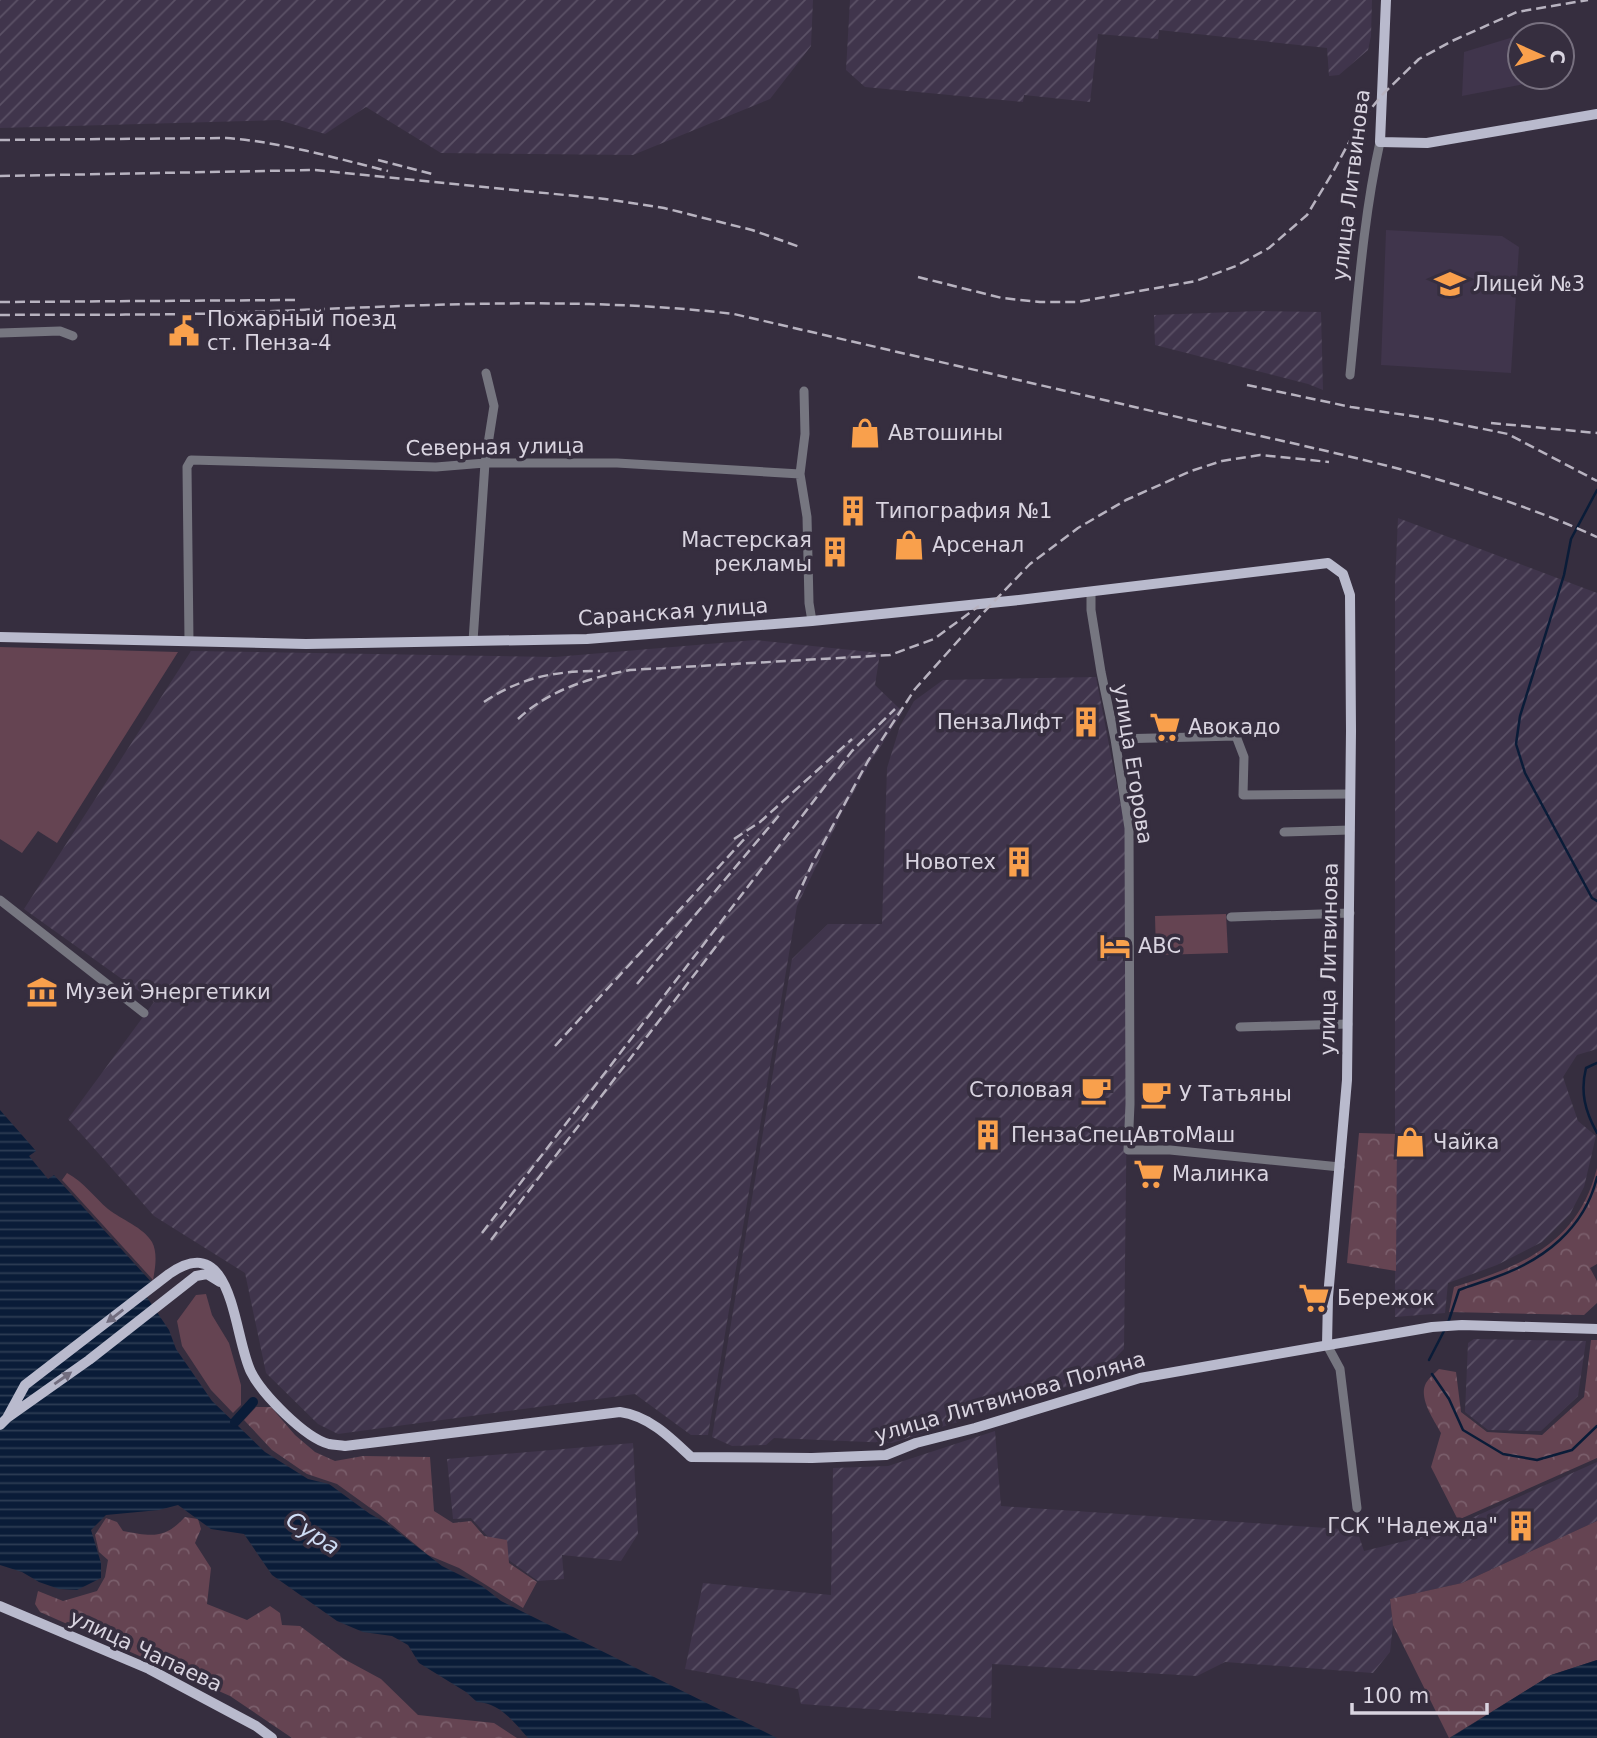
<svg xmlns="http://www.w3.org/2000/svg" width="1597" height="1738" font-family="'DejaVu Sans',sans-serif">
	<defs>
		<pattern id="industrial-furrows" width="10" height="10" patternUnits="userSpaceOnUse" patternTransform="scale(1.75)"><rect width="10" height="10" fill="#40354c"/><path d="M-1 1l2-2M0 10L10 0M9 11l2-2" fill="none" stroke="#5b5166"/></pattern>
		<pattern id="forest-crowns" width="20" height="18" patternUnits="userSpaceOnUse" patternTransform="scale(1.75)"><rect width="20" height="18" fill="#654452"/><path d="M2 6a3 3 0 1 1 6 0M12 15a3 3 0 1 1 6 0" fill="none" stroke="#7a5e6b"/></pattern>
		<pattern id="water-rules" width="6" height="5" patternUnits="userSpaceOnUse" patternTransform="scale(1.75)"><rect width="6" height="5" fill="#0a1c38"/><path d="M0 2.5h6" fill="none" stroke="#2d3c54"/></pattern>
	</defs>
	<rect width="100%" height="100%" fill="#362e3f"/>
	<path fill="#40354c" d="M1520,35V77H1550V79L1462,96L1464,52Z
		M1386,230L1502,236L1519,247L1511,373L1381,365Z"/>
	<path fill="url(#industrial-furrows)" d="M0,0H813L811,46L770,99L633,155L441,153L366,107L325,134L279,120L0,128Z
		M850,0H1372L1371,36L1368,50L1339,75L1329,76L1327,48L1159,30L1158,39L1098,34L1090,102L1024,95L1023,102L865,87L846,70Z
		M1260,311L1321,312L1323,390L1308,384L1155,345L1154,315Z
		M1398,518L1597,593V1049L1577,1055L1563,1077L1578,1121L1596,1136L1584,1187L1570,1214L1542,1242L1497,1265L1448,1283L1445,1313L1395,1317V583Z
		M755,640L880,653L875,685L903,712L871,761L842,813L797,906L708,1435H691L635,1394L338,1434L318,1424L266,1373L245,1273L154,1216L68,1119L154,1002L24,909L191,651L555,657Z
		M1096,677L1126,833L1128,1011L1124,1349L1097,1377L892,1443L774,1438L766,1445L732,1446L712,1437L792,959L828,924H882L887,768L900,726L914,701L943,680Z
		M1474,1339L1586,1341L1578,1396L1541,1431L1488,1430L1465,1412L1468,1343Z
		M995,1431L1001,1506L1357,1530L1364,1551L1438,1533L1597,1462V1521L1462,1583L1390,1599L1393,1625L1390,1652L1373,1673L1225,1662L1197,1676L992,1664L991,1718L801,1704L798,1689L685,1669L703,1583L831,1595L833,1468L888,1466Z
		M633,1443L638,1534L621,1561L562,1555L564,1579L538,1581L510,1561L471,1518L453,1519L447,1459Z"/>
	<path fill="#654452" d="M0,647L178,652L57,843L38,831L22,853L0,839Z
		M1226,914L1228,953L1156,955L1155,916Z
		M67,1173C84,1182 94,1197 108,1209C122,1220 143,1227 152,1242C158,1253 155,1269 153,1280L62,1180Z
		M206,1294L212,1315L229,1343L241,1385V1405L233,1413L211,1390L182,1346L177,1321L196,1295Z"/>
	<path fill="url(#forest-crowns)" d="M1359,1133L1397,1134L1396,1271L1347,1263Z
		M1597,1168V1264L1590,1268L1597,1281V1303L1584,1315L1449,1312L1454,1287C1523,1266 1578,1243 1597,1168Z
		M1591,1340H1597V1458L1458,1520L1431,1467L1441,1433C1434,1420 1418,1398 1426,1383C1429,1378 1435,1373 1439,1369L1456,1372L1461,1412L1487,1432L1542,1435L1584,1397Z
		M256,1407H271L295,1435L315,1452L335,1461L363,1456L430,1457L434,1511L453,1523L471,1521L484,1536L507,1540L509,1563L537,1582L523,1608L459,1568L428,1555L380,1515L337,1484L307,1474L272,1450L244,1420Z
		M185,1517L198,1519L201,1529L195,1543L211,1568L207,1604L247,1620L270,1606L280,1613L282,1625L300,1626L344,1659L381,1679L418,1715L494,1723L517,1738H292L230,1696L40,1612L35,1604L38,1591L63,1601L97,1591L105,1577L108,1560L99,1552L95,1535L106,1518L117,1522L123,1531C151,1536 164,1540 185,1517Z
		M1597,1521V1660L1551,1675L1449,1738L1393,1625L1390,1599L1462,1583Z"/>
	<path fill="url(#water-rules)" d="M0,1110L36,1151L29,1156L48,1179L54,1175L154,1285L144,1293L169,1330L176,1349L212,1401L265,1452L308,1479L329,1484L370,1514L385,1522L442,1566L482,1586L501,1601L777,1738H528C514,1722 500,1703 477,1702L466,1692L419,1663L408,1645L392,1636L363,1632L337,1621L272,1575L244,1534L211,1529L178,1505L159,1510L106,1515L91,1530L101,1563V1578L77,1590L59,1589L39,1582L22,1572L0,1565Z
		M1597,1660V1738H1450L1551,1675Z"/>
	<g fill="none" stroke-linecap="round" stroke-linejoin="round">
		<path stroke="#0a1c38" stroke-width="2.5" d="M1597,490L1571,539L1564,575L1520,716L1516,744L1525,773L1592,898L1597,901
			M1597,1063L1586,1068C1580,1092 1585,1111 1597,1133
			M1448,1323L1459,1290C1471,1285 1484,1282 1496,1277C1544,1260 1585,1228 1597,1177
			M1429,1360L1445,1329
			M1432,1374L1449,1399L1463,1430L1503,1454L1537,1460L1572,1450L1597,1426"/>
		<path stroke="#0a1c38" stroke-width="10" d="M235,1422L253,1402"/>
		<path stroke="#767680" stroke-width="9" d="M0,333L60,331L73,336
			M1350,375C1358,297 1363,219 1380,142
			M804,391L805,434L800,474L807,517L809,603L812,621
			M1091,592V610L1101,672L1115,739L1129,828L1130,1104L1128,1150H1170L1340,1167
			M189,641L187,467L191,460L436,467L485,463H617L800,474
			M473,641L485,463L494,406L486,373
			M1115,739L1236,736L1244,757L1243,795L1350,794
			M1284,832L1350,830
			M0,900L144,1013
			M1231,917L1350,913
			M1240,1027L1348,1024
			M1327,1345L1340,1369L1357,1508"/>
		<path stroke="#b9bacd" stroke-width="10" d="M1386,0L1380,142L1427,143L1597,114
			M0,637L306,644L587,639L812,621L1019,600L1328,563L1343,574L1350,595L1351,731L1347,1080L1328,1297L1327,1345
			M7,1418L25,1385L169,1274C234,1228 233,1336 251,1372C262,1394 305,1438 329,1444C334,1445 340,1445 345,1446L620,1412C649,1416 670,1437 691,1457L812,1458L886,1455L916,1443L975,1428L1140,1378L1432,1327L1462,1325L1597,1329
			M0,1425L7,1418L89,1360L196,1276L207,1274L220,1282
			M0,1606L149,1669L256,1726L272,1738"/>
		<path stroke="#b8b3c0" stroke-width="2.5" stroke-dasharray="10 5" stroke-linecap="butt" d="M0,140L226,138C282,142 334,158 388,171
			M378,160L436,175
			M0,176L315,170L605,199L664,208L752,230L800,247
			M918,277L1002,298L1040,302H1077L1196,281L1236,266L1269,248L1307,215L1333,172L1360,122L1383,94L1419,59L1452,41L1517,12L1588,0
			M0,302L297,300
			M0,315C83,314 167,316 250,312C411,306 573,295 734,314C893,351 1053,388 1212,425C1343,455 1475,481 1597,537
			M1247,385L1351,407L1439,420L1508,434L1597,481
			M1491,423L1597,433
			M484,702C521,677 555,671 600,671
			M518,719C549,690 589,678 630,670L890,655L934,639L979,606
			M734,839L760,822L852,739
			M796,899L813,862L868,761L915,689L982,614L1030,564L1078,528L1126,500L1191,471L1222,461L1260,455L1329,462
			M637,984L781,813
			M555,1046L748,835
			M482,1233L852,751L895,709
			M491,1240L724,936"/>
	</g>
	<defs><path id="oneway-solid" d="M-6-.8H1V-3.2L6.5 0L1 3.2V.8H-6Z" transform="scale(1.75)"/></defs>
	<g fill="#716d7f">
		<use href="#oneway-solid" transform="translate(115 1316) rotate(142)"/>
		<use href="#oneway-solid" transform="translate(63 1378) rotate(-35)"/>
	</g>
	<defs>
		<g id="school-bare" transform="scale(2.415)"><path d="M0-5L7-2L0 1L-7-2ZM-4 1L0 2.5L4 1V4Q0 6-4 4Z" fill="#f9a04c" stroke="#362e3f" stroke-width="2.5" paint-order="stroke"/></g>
		<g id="civic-bare" transform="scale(2.415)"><path d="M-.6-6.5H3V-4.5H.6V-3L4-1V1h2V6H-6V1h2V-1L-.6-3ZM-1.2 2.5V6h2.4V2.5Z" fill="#f9a04c" stroke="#362e3f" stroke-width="2.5" paint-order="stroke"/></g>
		<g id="shop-bare" transform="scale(2.415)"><path d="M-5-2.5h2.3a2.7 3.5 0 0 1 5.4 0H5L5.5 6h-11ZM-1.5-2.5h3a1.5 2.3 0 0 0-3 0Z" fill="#f9a04c" stroke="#362e3f" stroke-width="2.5" paint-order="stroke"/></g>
		<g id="building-bare" transform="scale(2.415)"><path d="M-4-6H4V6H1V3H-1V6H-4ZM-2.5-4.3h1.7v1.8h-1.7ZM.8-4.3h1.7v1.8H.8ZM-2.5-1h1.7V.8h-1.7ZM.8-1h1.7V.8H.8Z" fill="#f9a04c" stroke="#362e3f" stroke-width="2.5" paint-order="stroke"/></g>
		<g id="supermarket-bare" transform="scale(2.415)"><path d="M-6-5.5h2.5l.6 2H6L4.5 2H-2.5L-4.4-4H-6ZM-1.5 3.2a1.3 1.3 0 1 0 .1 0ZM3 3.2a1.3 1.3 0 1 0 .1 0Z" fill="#f9a04c" stroke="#362e3f" stroke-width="2.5" paint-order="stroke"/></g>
		<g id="hotel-bare" transform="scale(2.415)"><path d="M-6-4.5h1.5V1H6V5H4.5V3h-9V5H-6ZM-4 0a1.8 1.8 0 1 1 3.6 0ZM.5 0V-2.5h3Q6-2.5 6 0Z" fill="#f9a04c" stroke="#362e3f" stroke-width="2.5" paint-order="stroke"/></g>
		<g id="museum-bare" transform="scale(2.415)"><path d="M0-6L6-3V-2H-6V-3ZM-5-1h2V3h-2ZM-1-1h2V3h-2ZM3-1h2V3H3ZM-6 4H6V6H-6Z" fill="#f9a04c" stroke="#362e3f" stroke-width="2.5" paint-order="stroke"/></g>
		<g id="cafe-bare" transform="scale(2.415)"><path d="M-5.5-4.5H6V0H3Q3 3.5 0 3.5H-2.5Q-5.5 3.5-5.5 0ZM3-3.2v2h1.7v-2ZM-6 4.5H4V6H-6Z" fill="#f9a04c" stroke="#362e3f" stroke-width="2.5" paint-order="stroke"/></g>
	</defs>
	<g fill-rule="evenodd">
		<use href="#school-bare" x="1450" y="284"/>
		<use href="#civic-bare" x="184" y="331"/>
		<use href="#shop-bare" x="865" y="433"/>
		<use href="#building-bare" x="853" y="511"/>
		<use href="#shop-bare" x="909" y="545"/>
		<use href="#building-bare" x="835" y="552"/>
		<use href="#building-bare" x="1086" y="722"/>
		<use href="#supermarket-bare" x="1165" y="727"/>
		<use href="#building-bare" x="1019" y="862"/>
		<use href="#hotel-bare" x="1115" y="946"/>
		<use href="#museum-bare" x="42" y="992"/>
		<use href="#cafe-bare" x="1096" y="1090"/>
		<use href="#cafe-bare" x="1156" y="1094"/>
		<use href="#building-bare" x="988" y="1135"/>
		<use href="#shop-bare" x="1410" y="1142"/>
		<use href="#supermarket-bare" x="1149" y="1174"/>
		<use href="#supermarket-bare" x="1314" y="1298"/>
		<use href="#building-bare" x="1521" y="1526"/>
	</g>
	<g text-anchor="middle" stroke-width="7" stroke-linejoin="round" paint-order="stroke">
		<g font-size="21" fill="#d9d4e0" stroke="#362e3f">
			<text transform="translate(1351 185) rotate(-83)" y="7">улица Литвинова</text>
			<text transform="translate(495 447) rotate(-1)" y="7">Северная улица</text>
			<text transform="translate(673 612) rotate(-4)" y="7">Саранская улица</text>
			<text transform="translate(1133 764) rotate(81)" y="7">улица Егорова</text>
			<text transform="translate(1329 959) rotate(-89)" y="7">улица Литвинова</text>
			<text transform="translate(1010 1397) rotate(-16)" y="7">улица Литвинова Поляна</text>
			<text transform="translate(146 1651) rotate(25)" y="7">улица Чапаева</text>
		</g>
		<g font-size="21" fill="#d9d4e0" stroke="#362e3f" text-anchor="start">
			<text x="1473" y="291">Лицей №3</text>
			<text x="207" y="326">Пожарный поезд<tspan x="207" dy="24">ст. Пенза-4</tspan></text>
			<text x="888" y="440">Автошины</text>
			<text x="876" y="518">Типография №1</text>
			<text x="812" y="547" text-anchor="end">Мастерская<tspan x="812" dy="24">рекламы</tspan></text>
			<text x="932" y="552">Арсенал</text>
			<text x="1063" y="729" text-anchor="end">ПензаЛифт</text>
			<text x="1188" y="734">Авокадо</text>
			<text x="996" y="869" text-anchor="end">Новотех</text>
			<text x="1138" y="953">ABC</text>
			<text x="65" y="999">Музей Энергетики</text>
			<text x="1073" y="1097" text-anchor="end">Столовая</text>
			<text x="1179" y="1101">У Татьяны</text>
			<text x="1011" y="1142">ПензаСпецАвтоМаш</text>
			<text x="1433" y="1149">Чайка</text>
			<text x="1172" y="1181">Малинка</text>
			<text x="1337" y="1305">Бережок</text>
			<text x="1498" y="1533" text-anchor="end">ГСК "Надежда"</text>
		</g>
		<g font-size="23" font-style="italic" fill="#cedcf4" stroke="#362e3f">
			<text transform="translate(313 1533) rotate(33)" y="8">Сура</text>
		</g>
	</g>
	<g transform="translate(1541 56) rotate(93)"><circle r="33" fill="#362e3f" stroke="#77707f" stroke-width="2"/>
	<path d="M0-5L12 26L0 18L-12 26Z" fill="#f9a04c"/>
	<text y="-10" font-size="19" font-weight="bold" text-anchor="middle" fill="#d9d4e0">С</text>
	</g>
	<path d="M1352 1703v10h135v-10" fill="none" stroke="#d9d4e0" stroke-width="3.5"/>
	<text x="1362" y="1703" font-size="21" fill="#d9d4e0" stroke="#362e3f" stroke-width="5" paint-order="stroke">100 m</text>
</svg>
